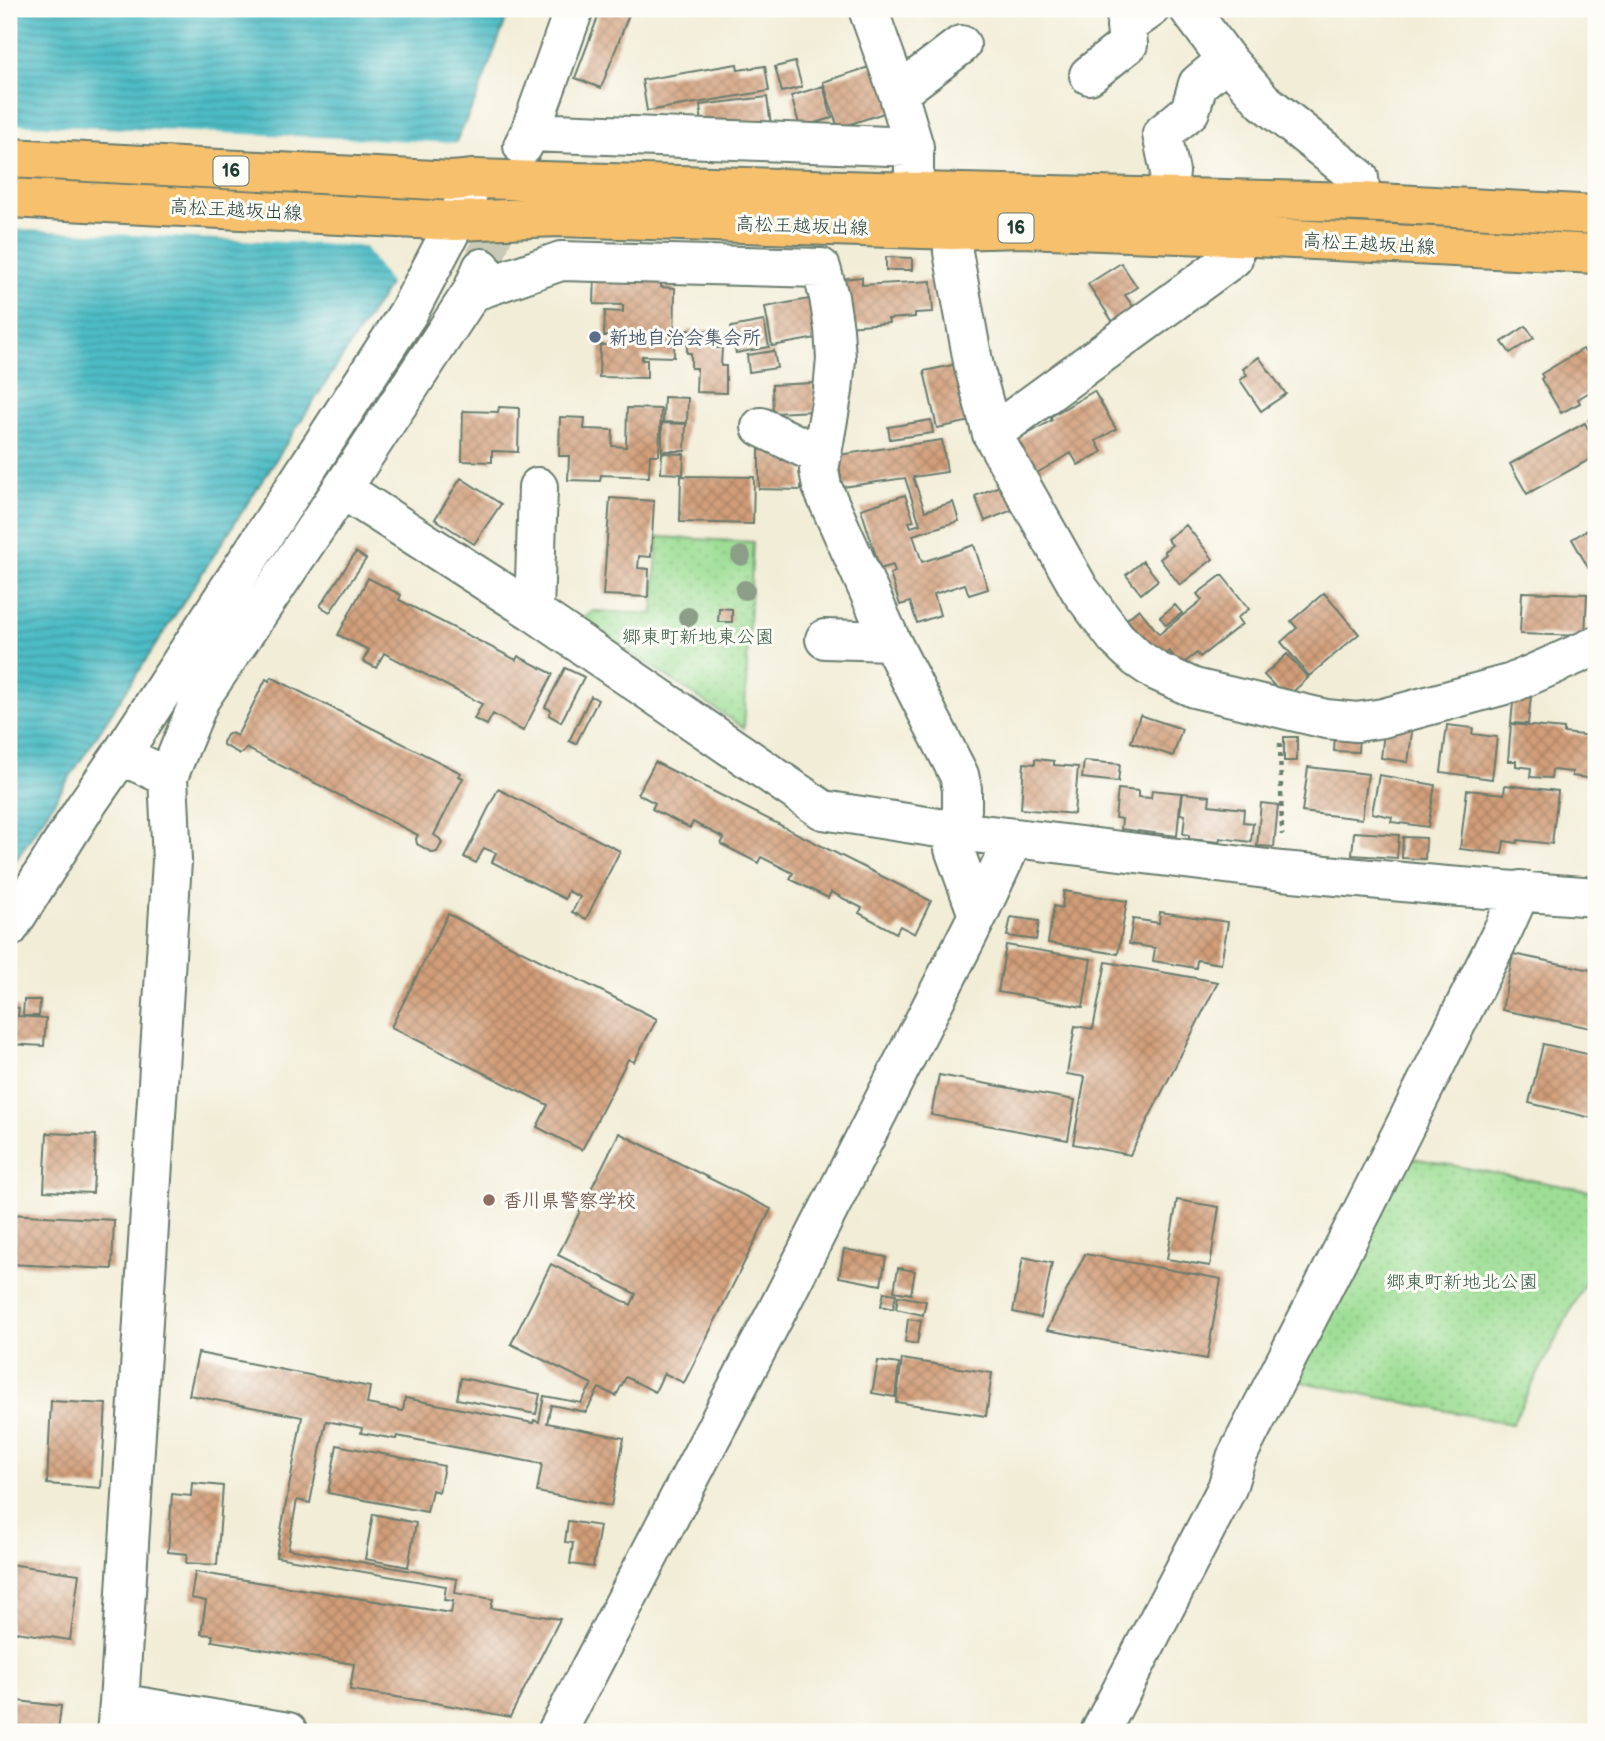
<svg xmlns="http://www.w3.org/2000/svg" width="1605" height="1741" font-family="'Balsamiq Sans','Klee One',sans-serif">
	<defs>
		<pattern id="park-dots" width="8" height="8" patternUnits="userSpaceOnUse" patternTransform="scale(1.75)"><rect width="8" height="8" fill="#9ede95"/><path d="M2 2h.1M6 6h.1" fill="none" stroke="#88bf81" stroke-width="1.8" stroke-linecap="round"/></pattern>
		<pattern id="water-rules" width="6" height="5" patternUnits="userSpaceOnUse" patternTransform="scale(1.75)"><rect width="6" height="5" fill="#4dbcc5"/><path d="M0 2.5h6" fill="none" stroke="#3f9aa1"/></pattern>
		<pattern id="building-cross-hatch" width="8" height="8" patternUnits="userSpaceOnUse" patternTransform="scale(1.75)"><rect width="8" height="8" fill="#d29e79"/><path d="M0 0l8 8M0 8l8-8" fill="none" stroke="#aa8264"/></pattern>
	</defs>
	<rect width="100%" height="100%" fill="#fdfcf7"/>
	<filter id="ink" filterUnits="userSpaceOnUse"><feTurbulence type="fractalNoise" baseFrequency=".0143" numOctaves="2"/><feDisplacementMap in="SourceGraphic" scale="14" xChannelSelector="R" yChannelSelector="G"/><feConvolveMatrix kernelMatrix="1 2 1 2 8 2 1 2 1" color-interpolation-filters="sRGB"/></filter>
	<filter id="wash" filterUnits="userSpaceOnUse"><feTurbulence type="fractalNoise" baseFrequency=".00686" numOctaves="4" result="noise"/><feDisplacementMap in="SourceGraphic" scale="28" xChannelSelector="R" yChannelSelector="G"/><feGaussianBlur stdDeviation="1.57" result="paint"/><feColorMatrix in="noise" values="0 0 0 0 0 0 0 0 0 0 0 0 0 0 0 0 0 1.4 0 .05"/><feComposite in="paint" operator="in"/></filter>
	<g filter="url(#wash)">
		<rect width="100%" height="100%" fill="#f2edd7"/>
		<path fill="url(#park-dots)" stroke="#5e8e64" stroke-width="2" d="M658,537L753,542L744,728L582,620L593,611L653,614Z
			M1402,1156L1596,1192V1261L1512,1424L1293,1380Z"/>
		<path fill="url(#water-rules)" stroke="#367c7c" stroke-width="2" d="M9,9H510L477,97L386,290L9,871Z"/>
		<path fill="#f2edd7" d="M9,124L460,143L392,286L364,246L9,229Z"/>
		<g id="blocks">
			<path fill="url(#building-cross-hatch)" d="M601,9H631L601,88L575,78Z
				M795,62L802,87L782,92L775,67Z
				M737,64L738,70L765,66L769,91L647,111L642,80Z
				M878,64L893,110L838,128L823,82Z
				M823,86L832,118L800,127L791,96Z
				M767,97L771,125L702,124L700,105Z
				M886,257L912,258V270H886Z
				M1121,263L1137,287L1125,295L1134,308L1113,322L1088,284Z
				M595,272L661,273V287L675,288L674,357L642,356V360H647V378L599,377L600,345H623V336H604L605,311L623,312V305L594,304Z
				M862,277V285L931,281L933,312L915,313V317L888,319L889,323L845,326L842,279Z
				M815,298L822,337L772,346L765,307Z
				M764,321L769,347L736,353L731,327Z
				M1526,326L1534,338L1510,353L1502,342Z
				M687,330L717,331L716,348H722L721,366H726V393L696,392L697,368H691V353H687Z
				M1583,349L1596,371V388L1578,399L1580,403L1561,413L1541,379L1543,377L1541,374Z
				M774,351L777,368L749,372L747,355Z
				M1259,357L1286,394L1261,411L1240,380L1247,375L1243,369Z
				M958,364L971,421L937,428L924,371Z
				M813,383L815,411L773,413L772,385Z
				M1094,391L1116,429L1096,441L1102,452L1078,465L1071,453L1030,477L1011,444L1052,420L1050,417Z
				M664,397L688,398L687,423L663,422Z
				M499,407L519,408L518,452L492,451V462L462,461L463,411L498,412Z
				M627,408L661,409L659,455H650L649,477L601,475L600,481L568,480L569,456H559L560,417L585,418L584,429L613,430L612,446L626,447Z
				M1596,416V435L1588,420Z
				M931,420L933,433L890,439L888,427Z
				M662,423L686,424L685,451H662Z
				M1585,423L1596,445V456L1527,494L1510,464Z
				M942,440L947,472L913,477L925,511L953,502L959,521L913,535L922,562L974,545L988,589L969,595L965,584L934,594L940,615L917,623L910,602L900,605L890,574L895,572L893,565L880,569L861,509L905,495L914,521L909,522L911,527L920,524L905,478L842,487L838,455Z
				M759,450H781V460H802L801,490L759,489Z
				M662,453L684,454L683,474L661,473Z
				M681,476L754,477L753,524L680,522Z
				M461,478L501,504L474,544L435,519Z
				M1009,482L1020,507L985,521L975,496Z
				M610,498L654,501L651,557L639,556L638,568L649,569L648,597L603,595Z
				M1186,525L1213,559L1180,585L1160,559L1166,554L1164,551L1172,545L1167,539Z
				M1596,525V568L1590,571L1572,539Z
				M356,552L366,559L330,612L320,606Z
				M1143,561L1158,580L1141,594L1126,575Z
				M1222,575L1249,609L1237,618L1242,624L1200,657L1197,653L1181,665L1169,651L1159,659L1127,619L1139,609L1159,634L1202,600L1197,594Z
				M368,578L401,595L399,600L516,660L518,656L553,674L523,731L493,714L487,725L474,719L482,704L384,653L376,668L363,661L369,650L338,635Z
				M1522,592L1587,594L1585,636L1520,634Z
				M1324,593L1359,634L1309,676L1281,642L1297,628L1291,621Z
				M1175,605L1182,613L1166,625L1160,617Z
				M719,608L732,609V622H718Z
				M1287,654L1308,678L1286,698L1264,675Z
				M565,668L584,677L561,722L549,715L551,710L545,707Z
				M271,677L461,773L459,776L463,778L434,835L440,839L442,843L437,852L433,853L417,844L416,839L418,835L246,748L244,752L240,754L223,745V742L227,735L231,733L237,736L266,679L269,681Z
				M1532,686L1528,724L1511,723L1514,693Z
				M591,696L598,700L576,744L569,741Z
				M1140,715L1182,729L1173,756L1131,742Z
				M1511,724L1564,729V733L1592,736L1593,732H1596V779L1572,776V772L1552,770L1551,778L1530,777L1531,768L1516,766V761H1508Z
				M1413,725L1408,762L1381,758L1384,732Z
				M1447,725L1473,728L1472,734L1497,737L1492,779L1441,772Z
				M1335,733L1359,735L1358,752L1334,751Z
				M1284,737H1297V761H1284Z
				M1035,759L1054,761V765L1078,767L1074,814L1021,809L1024,763L1035,764Z
				M1084,761L1120,764L1118,782L1082,778Z
				M655,762L931,901L915,934L900,926L896,933L859,913L862,908L831,892L828,898L790,879L793,873L761,857L758,863L721,844L724,838L693,822L690,828L652,809L655,803L638,794Z
				M1308,767L1368,774L1362,819L1302,812Z
				M1379,775L1435,785L1428,827L1391,822L1392,817L1372,813Z
				M1505,785L1558,791L1552,844L1518,840L1517,843L1504,841L1502,854L1460,849L1467,790L1504,794Z
				M498,789L620,851L586,919L572,912L580,897L568,891L565,899L492,862L496,853L484,848L476,863L464,857Z
				M1118,789L1138,791V797L1151,798L1152,790L1181,793L1177,836L1121,829L1122,819L1115,818Z
				M1183,793L1210,796L1209,805L1244,809L1243,822L1253,823L1251,842L1220,838L1219,842L1189,839V835L1183,834L1185,815L1180,814Z
				M1261,803L1278,805L1274,847L1257,846Z
				M1354,832L1399,835L1397,858L1352,855Z
				M1403,837L1426,838L1425,859L1402,858Z
				M1064,891L1127,901L1118,954L1048,943L1054,906L1062,908Z
				M1160,912L1228,922L1221,964L1197,960L1196,968L1153,961L1155,948L1129,944L1133,919L1159,923Z
				M448,914L657,1019L634,1062L628,1059L582,1150L537,1127L548,1105L391,1027Z
				M1011,917L1039,921L1036,940L1007,936Z
				M1006,945L1091,959L1083,1007L998,992Z
				M1513,954L1596,971V1029L1502,1010Z
				M1106,962L1218,982L1130,1155L1073,1144L1085,1077L1067,1074L1075,1026L1093,1029Z
				M24,1000H40L39,1016H23Z
				M9,1007L19,1008L18,1016L46,1018L44,1046L9,1044Z
				M1543,1044L1596,1056V1119L1529,1103Z
				M939,1075L1075,1100L1068,1140L931,1115Z
				M47,1133L96,1135L93,1193L44,1191Z
				M619,1133L771,1209L684,1383L664,1373L655,1392L626,1377L616,1396L599,1388L586,1412L551,1405L547,1423L624,1438L611,1506L537,1492L542,1464L397,1436L396,1439L361,1433L362,1428L326,1421L310,1503L297,1500L288,1549L457,1579L455,1593L493,1599L491,1608L560,1619L510,1717L436,1703L350,1690L354,1664L212,1641L213,1635L201,1634L206,1601L191,1598L195,1572L451,1613L453,1601L444,1600L446,1586L276,1557L302,1417L189,1395L198,1353L370,1387L367,1404L403,1411L405,1398L533,1423L534,1420L539,1422L544,1396L581,1403L592,1384L511,1344L551,1264L631,1305L636,1294L558,1255Z
				M1177,1200L1219,1207L1210,1266L1167,1259Z
				M9,1214L114,1220L112,1269L9,1264Z
				M844,1249L886,1257L881,1285L839,1277Z
				M1085,1254L1221,1279L1207,1359L1047,1330Z
				M1023,1257L1052,1263L1041,1318L1013,1312Z
				M898,1268L915,1271L911,1294L894,1291Z
				M884,1292L896,1294L893,1309L881,1306Z
				M898,1296L926,1301L923,1315L896,1309Z
				M908,1319L921,1321L917,1344L905,1342Z
				M902,1359L992,1373L986,1416L896,1402Z
				M878,1361L899,1364L895,1397L872,1393Z
				M461,1378L540,1394L536,1414L457,1399Z
				M51,1401L106,1404L101,1488L47,1484Z
				M337,1445L444,1466L439,1492L432,1490L427,1512L328,1493Z
				M192,1483L223,1486L217,1565L186,1563L187,1554L168,1552L172,1494L191,1496Z
				M373,1514L416,1523L408,1567L365,1559Z
				M568,1521L600,1526L593,1567L570,1564L573,1543L565,1542Z
				M9,1564L79,1574L70,1640L9,1631Z
				M9,1700L61,1706L58,1732H9Z"/>
		</g>
	</g>
	<g filter="url(#ink)">
		<use href="#blocks" fill-opacity="0" stroke="#697b6d" stroke-width="2"/>
		<g fill="none" stroke-linecap="round" stroke-linejoin="round">
			<path stroke="#c8cab6" stroke-width="38" stroke-dasharray="38 19" stroke-linecap="butt" d="M482,267L508,190"/>
			<g stroke="#697b6d" stroke-width="42">
				<path id="minor" d="M868,9L898,93L914,147V170
					M1189,9L1227,60L1263,101L1359,178L1361,202
					M1089,75L1128,44L1126,26L1150,9
					M898,93L961,45
					M530,132L914,147
					M523,146L530,132L574,9
					M953,198V252L974,367L992,434L1080,590L1116,638L1137,658L1156,671L1194,688L1326,719L1357,722L1383,718L1512,683L1596,646
					M1167,231V197L1170,172L1162,134L1190,111L1198,84L1227,60
					M472,292L561,261L821,268L829,297L834,329L836,359L833,391L819,470L822,487L891,641L959,775L962,789V809L954,849L978,915
					M761,427L821,456
					M992,434L1233,258L1235,202
					M342,489L534,612L823,810L958,831L1282,871L1447,886L1596,897
					M534,612L538,487
					M825,639L891,641
					M168,777L200,699L342,489L472,292L482,268
					M9,928L85,807L121,755L408,313L456,221L474,179
					M119,1703L288,1732
					M116,1732L119,1703L172,861L168,777L121,755
					M557,1732L777,1311L978,915L1014,838
					M1100,1732L1227,1488L1236,1458L1365,1206L1504,928L1521,890"/>
			</g>
			<g stroke="#697b6d" stroke-width="42">
				<path id="major" d="M9,158L453,181L474,179L877,191L1361,202L1596,215
					M9,198L456,221L559,217L953,230L1022,228L1233,236L1596,254"/>
			</g>
			<path stroke="#697b6d" stroke-width="4.5" stroke-dasharray="5 5" stroke-linecap="butt" d="M1280,743L1282,835"/>
			<use href="#minor" stroke="#fff" stroke-width="38"/>
			<use href="#major" stroke="#f7c06c" stroke-width="38"/>
		</g>
		<g fill="#8c9e88">
			<circle cx="741" cy="556" r="10"/>
			<circle cx="745" cy="590" r="10"/>
			<circle cx="688" cy="617" r="10"/>
		</g>
	</g>
	<circle fill="#5c6f8a" stroke="#fdfcf7" stroke-width="2.5" cx="595" cy="337" r="7"/>
	<circle fill="#8d6e63" stroke="#fdfcf7" stroke-width="2.5" cx="489" cy="1200" r="7"/>
	<g text-anchor="middle" stroke-width="6" stroke-linejoin="round" paint-order="stroke">
		<g fill="#fdfcf7" stroke="#62766e" stroke-width="2">
			<rect x="213.5" y="156.5" width="35" height="29" rx="5"/>
			<rect x="998.5" y="213.5" width="35" height="29" rx="5"/>
		</g>
		<g font-size="18" font-weight="bold" fill="#1f3d34">
			<text x="231" y="177">16</text>
			<text x="1016" y="234">16</text>
		</g>
		<g font-size="19" fill="#1f3d34" stroke="#fdfcf7">
			<text transform="translate(236 209) rotate(3)" y="7">高松王越坂出線</text>
			<text transform="translate(802 225) rotate(2)" y="7">高松王越坂出線</text>
			<text transform="translate(1369 243) rotate(3)" y="7">高松王越坂出線</text>
		</g>
		<g font-size="19" font-weight="bold" fill="#4e5e75" stroke="#fdfcf7" text-anchor="start">
			<text x="609" y="344">新地自治会集会所</text>
		</g>
		<g font-size="19" fill="#385d47" stroke="#fdfcf7">
			<text x="698" y="643">郷東町新地東公園</text>
			<text x="1462" y="1288">郷東町新地北公園</text>
		</g>
		<g font-size="19" font-weight="bold" fill="#785e54" stroke="#fdfcf7" text-anchor="start">
			<text x="503" y="1207">香川県警察学校</text>
		</g>
	</g>
	<rect width="1605" height="1741" fill="none" stroke="#fdfcf7" stroke-width="35"/>
</svg>
